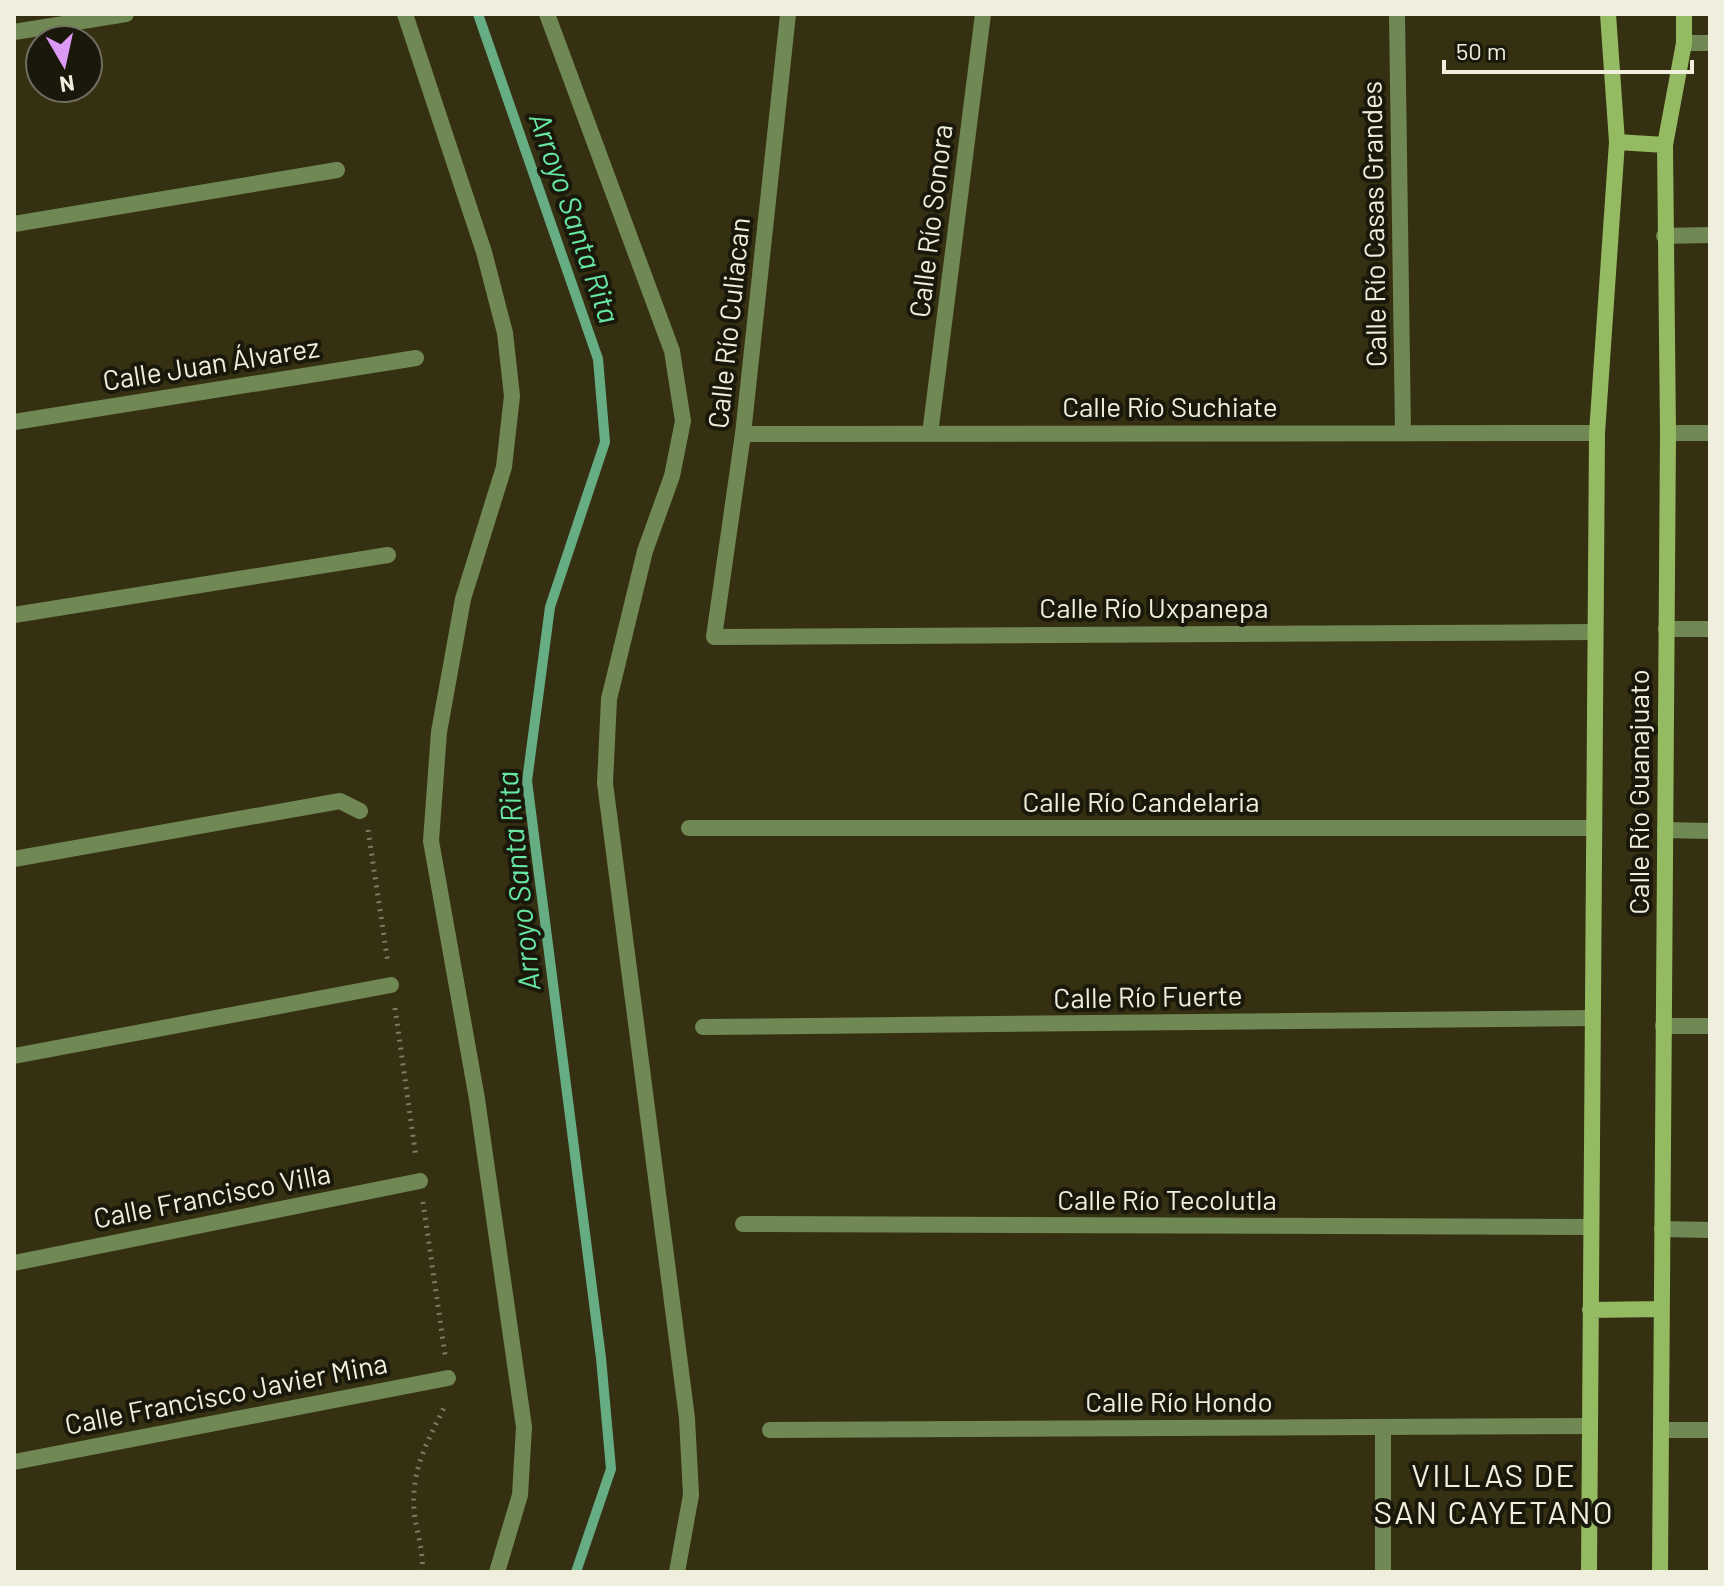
<svg xmlns="http://www.w3.org/2000/svg" width="1724" height="1586" font-family="Barlow,sans-serif">
	<rect width="100%" height="100%" fill="#363012"/>
	<g fill="none" stroke-linecap="round" stroke-linejoin="round">
		<path stroke="#66ad84" stroke-width="10" d="M478,14L598,359L605,442L550,607L527,781L601,1358L611,1469L576,1572"/>
		<path stroke="#7f7b61" stroke-width="5" stroke-dasharray="2 6" stroke-linecap="butt" d="M368,830L388,963
			M395,1008L416,1157
			M423,1202L445,1355
			M422,1572C424,1549 416,1532 414,1510C411,1469 428,1440 446,1404"/>
		<path stroke="#708853" stroke-width="16" d="M405,14L484,252L505,333L512,396L504,467L463,599L439,732L431,841L477,1099L524,1427L520,1495L497,1572
			M547,14L672,351L683,421L672,476L645,551L609,699L605,783L687,1418L691,1495L677,1572
			M788,14L743,434L714,637L1595,632
			M1397,14L1403,433
			M14,32L126,14
			M1684,43H1710
			M14,224L337,170
			M1664,236L1710,235
			M14,422L416,358
			M1668,433H1710
			M743,434L1597,433
			M930,434L983,14
			M14,615L388,555
			M1666,629H1710
			M689,828H1593
			M1665,830L1710,831
			M14,859L340,801L360,811
			M1663,1026H1710
			M703,1027L1592,1018
			M14,1056L391,985
			M743,1224L1591,1227
			M1662,1229L1710,1230
			M14,1263L420,1181
			M1383,1427V1572
			M770,1430L1589,1426
			M1661,1430H1710
			M14,1462L448,1378"/>
		<path stroke="#94ba62" stroke-width="16" d="M1617,142L1665,145
			M1590,1310L1661,1309
			M1589,1572L1597,433L1617,142L1608,14
			M1660,1572L1668,433L1665,145L1684,43V14"/>
	</g>
	<g text-anchor="middle" stroke-width="8" stroke-linejoin="round" paint-order="stroke">
		<g font-size="28" fill="#f0eedc" stroke="#1a180b">
			<text transform="translate(931 221) rotate(-83)" y="10">Calle Río Sonora</text>
			<text transform="translate(1374 224) rotate(-91)" y="10">Calle Río Casas Grandes</text>
			<text transform="translate(729 323) rotate(-84)" y="10">Calle Río Culiacan</text>
			<text transform="translate(211 364) rotate(-9)" y="10">Calle Juan Álvarez</text>
			<text x="1170" y="417">Calle Río Suchiate</text>
			<text x="1154" y="618">Calle Río Uxpanepa</text>
			<text transform="translate(1639 792) rotate(-90)" y="10">Calle Río Guanajuato</text>
			<text x="1141" y="812">Calle Río Candelaria</text>
			<text transform="translate(1148 997) rotate(-1)" y="10">Calle Río Fuerte</text>
			<text transform="translate(212 1196) rotate(-11)" y="10">Calle Francisco Villa</text>
			<text x="1167" y="1210">Calle Río Tecolutla</text>
			<text transform="translate(226 1394) rotate(-11)" y="10">Calle Francisco Javier Mina</text>
			<text x="1179" y="1412">Calle Río Hondo</text>
		</g>
		<g font-size="30" font-style="italic" fill="#67e7a2" stroke="#1a180b">
			<text transform="translate(574 218) rotate(71)" y="10">Arroyo Santa Rita</text>
			<text transform="translate(519 881) rotate(-96)" y="10">Arroyo Santa Rita</text>
		</g>
		<g font-size="32" letter-spacing="2" fill="#f0eedc" stroke="#1a180b">
			<text x="1494" y="1487">VILLAS DE<tspan x="1494" dy="37">SAN CAYETANO</tspan></text>
		</g>
	</g>
	<rect width="1724" height="1586" fill="none" stroke="#f0eedc" stroke-width="32"/>
	<g transform="translate(64 64) rotate(171)"><circle r="38" fill="#1a180b" stroke="#706e5f" stroke-width="2"/>
	<path d="M0-6L14 30L0 20L-14 30Z" fill="#dc99f5"/>
	<text y="-12" font-size="22" font-weight="bold" text-anchor="middle" fill="#f0eedc">N</text>
	</g>
	<path d="M1444 60v12h248v-12" fill="none" stroke="#f0eedc" stroke-width="4"/>
	<text x="1456" y="60" font-size="24" fill="#f0eedc" stroke="#1a180b" stroke-width="6" paint-order="stroke">50 m</text>
</svg>
